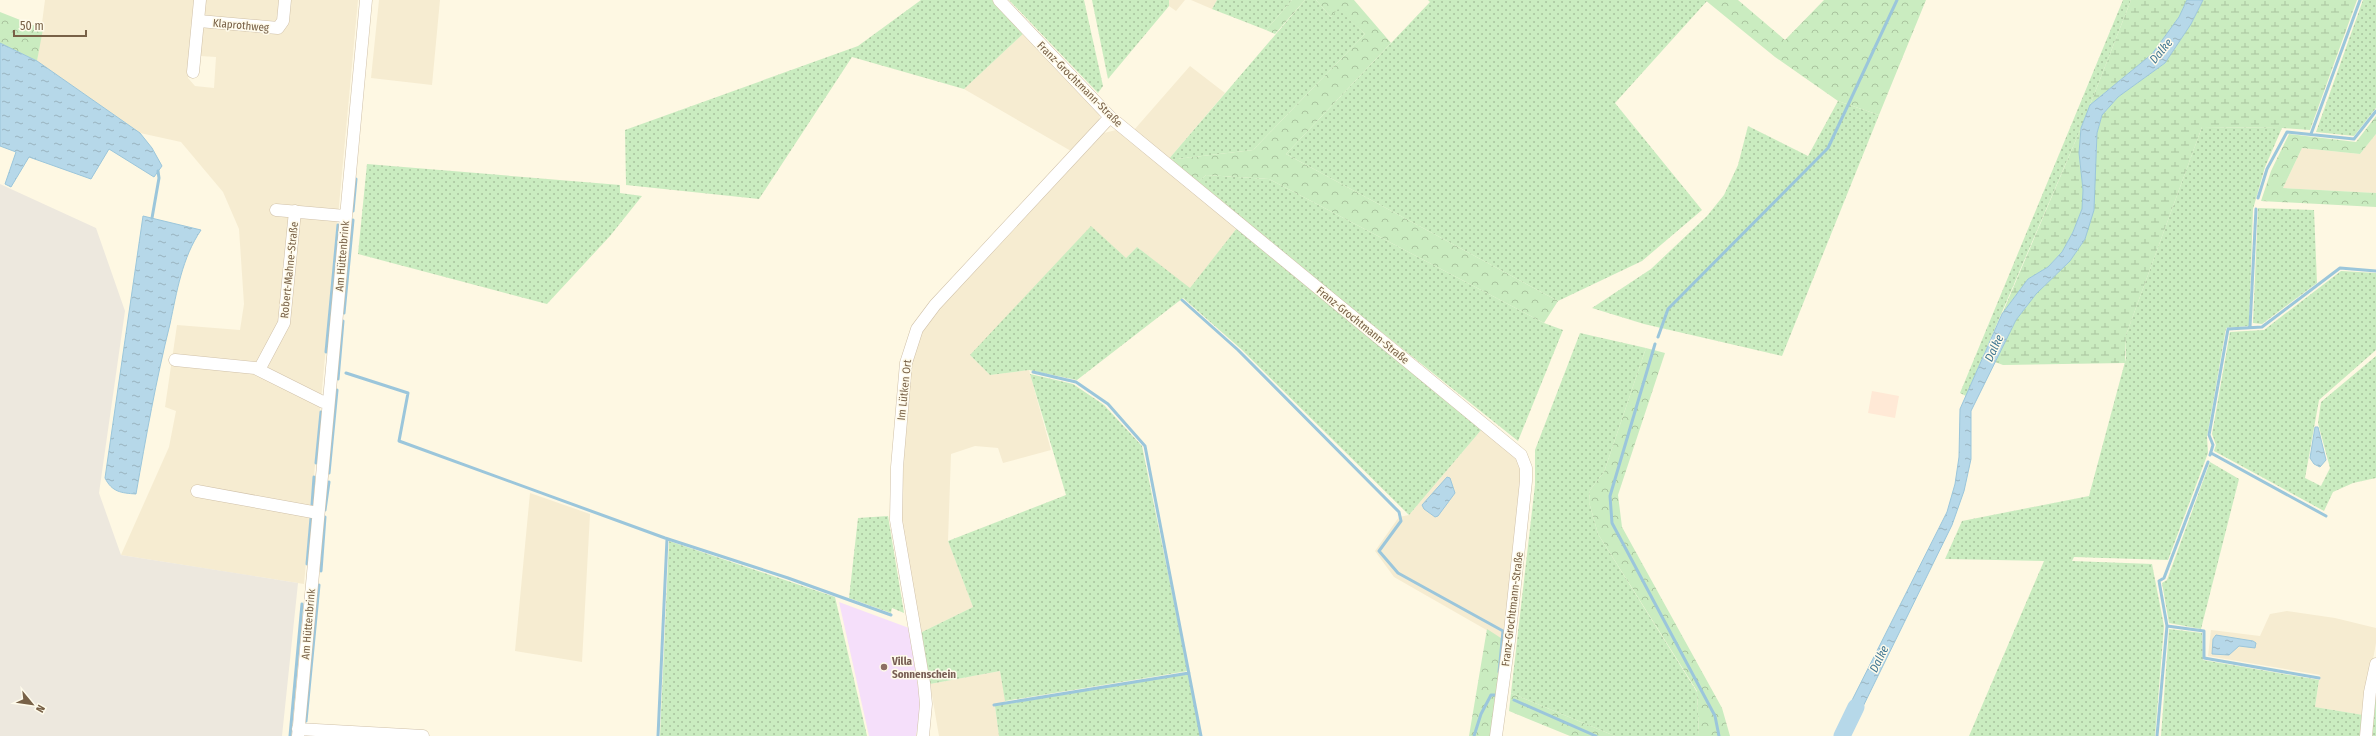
<svg xmlns="http://www.w3.org/2000/svg" width="2376" height="736" font-family="'Fira Sans Condensed',sans-serif">
	<defs>
		<pattern id="grass-dots" width="8" height="8" patternUnits="userSpaceOnUse"><rect width="8" height="8" fill="#caecc0"/><path d="M2 2h.1M6 6h.1" fill="none" stroke="#a9c39e" stroke-width="1.8" stroke-linecap="round"/></pattern>
		<pattern id="forest-crowns" width="20" height="18" patternUnits="userSpaceOnUse"><rect width="20" height="18" fill="#caecc0"/><path d="M2 6a3 3 0 1 1 6 0M12 15a3 3 0 1 1 6 0" fill="none" stroke="#a9c39e"/></pattern>
		<pattern id="wetland-marsh" width="20" height="14" patternUnits="userSpaceOnUse"><rect width="20" height="14" fill="#caecc0"/><path d="M1 5h8M5 5V1M11 12h8M15 12V8" fill="none" stroke="#a9c39e"/></pattern>
		<pattern id="water-ripples" width="26" height="14" patternUnits="userSpaceOnUse"><rect width="26" height="14" fill="#b6d8e9"/><path d="M2 4q2-2 4 0t4 0M15 11q2-2 4 0t4 0" fill="none" stroke="#99b3bf"/></pattern>
	</defs>
	<rect width="100%" height="100%" fill="#fef8e3"/>
	<path fill="#f6ecd1" d="M45,0H195L188,78L195,86L214,88L216,57L200,56L205,0H358L304,584L121,555L169,447L176,411L165,407L177,325L240,330L244,304L239,229L223,192L181,142L140,133L37,61Z
		M379,0H440L432,85L371,78Z
		M1169,0H1185L1176,11L1169,6Z
		M1191,0H1217L1212,9Z
		M1024,33L1100,114L1099,122L1071,151L964,89Z
		M1190,66L1225,93L1168,160L1134,130Z
		M1116,130L1237,228L1190,289L1137,247L1126,258L970,355L990,375L1029,370L1051,450L1003,463L998,448L975,446L951,454L948,541L973,607L920,633L901,518L908,377L921,331L938,309L1104,133Z
		M2376,134V193L2283,188L2302,148L2360,154Z
		M1482,429L1517,458L1522,469L1504,640L1394,577L1375,551L1399,517L1409,515Z
		M530,493L590,514L582,662L515,651Z
		M2287,611L2335,618L2376,628V643L2363,715L2315,707L2320,675L2208,656L2211,630L2260,636L2270,614Z
		M1000,671L1006,704L995,706L999,736H939L930,684Z"/>
	<path fill="#ffe9d6" d="M1872,391L1899,396L1895,418L1868,413Z"/>
	<path fill="#ede8de" d="M0,184L96,228L125,311L99,493L121,555L298,583L282,736H0Z"/>
	<path fill="#f5dffa" d="M839,602L909,628L921,706L916,736H869Z"/>
	<path fill="url(#grass-dots)" d="M921,0H992L1024,33L964,89L852,57L759,199L626,185L625,130L858,46Z
		M1009,0H1084L1103,86L1098,93Z
		M1092,0H1169V6L1108,79Z
		M1217,0H1292L1266,30L1212,9Z
		M1305,0H1316L1331,17L1338,8L1365,34L1253,150L1168,160Z
		M1428,0H1705L1707,1L1615,103L1702,210L1642,261L1558,301L1286,154L1430,2Z
		M2123,0H2131L2081,128L1966,396L1960,393Z
		M2363,0H2376V108L2354,136L2316,132Z
		M1838,101L1879,115L1782,356L1644,324L1592,308L1651,269L1707,216L1724,195L1738,165L1748,126L1808,156Z
		M2202,127L2282,128L2265,167L2253,209L2249,326L2226,328L2207,437L2208,453L2168,560L2074,557L2072,561L2152,564L2164,626L2155,736H1969L2044,561L1945,559L1962,521L2089,496L2126,358V335Z
		M367,164L620,185V193L642,196L610,236L547,304L358,254Z
		M1206,175L1269,179L1544,323L1563,330L1518,441L1196,184Z
		M2258,208L2314,210L2317,283L2262,324L2253,323Z
		M1091,226L1126,258L1137,247L1190,288L1237,228L1482,429L1409,515L1241,349L1183,298L1077,380L1029,370L990,375L970,355Z
		M2341,271L2376,273V350L2319,400L2305,478L2321,486L2330,468L2318,423L2321,402L2376,356V478L2353,483L2333,492L2324,511L2214,451L2216,445L2212,434L2230,332L2264,330Z
		M1580,333L1646,348L1604,472L1590,490L1589,502L1598,534L1697,692L1699,736H1615L1511,693L1535,485V450Z
		M1030,374L1073,384L1104,405L1142,446L1188,671L1005,701L1000,671L930,684L920,633L973,607L948,541L1066,495Z
		M2210,462L2239,479L2201,629L2169,623L2162,583L2167,580Z
		M888,516L904,613L892,608L891,613L849,598L858,518Z
		M669,541L835,597L867,736H660Z
		M2169,629L2202,633L2203,660L2319,680L2315,707L2363,715L2362,736H2161Z
		M1188,674L1201,736H999L995,706Z
		M2376,683V736H2372Z"/>
	<path fill="url(#forest-crowns)" d="M1292,0H1305L1275,34L1266,30Z
		M1316,0H1354L1391,43L1286,154L1558,301L1544,323L1269,179L1206,175L1196,184L1168,160L1253,150L1365,34L1338,9L1331,17Z
		M1705,0H1738L1785,40L1824,0H1926L1879,115L1838,101L1775,57Z
		M0,12L43,29L37,61L0,43Z
		M2376,116V134L2360,154L2302,148L2283,188L2376,193V207L2261,201L2271,171L2289,134L2356,142Z
		M1646,348L1665,353L1618,495L1622,527L1722,708L1730,736H1699L1697,691L1598,534L1589,502L1590,490L1604,472Z
		M1487,629L1504,640L1490,736H1469Z
		M1511,693L1615,736H1570L1509,711Z"/>
	<path fill="url(#wetland-marsh)" d="M2131,0H2187L2179,17L2152,54L2090,105Z
		M2203,0H2357L2310,130L2282,128L2202,127L2126,335L2125,363L2003,365L1995,362L2016,320L2036,294L2070,261L2085,239L2097,149V133L2102,115L2118,97L2165,63L2191,24Z
		M2081,128L2079,153L2083,190L2082,209L2073,232L2062,252L2048,267L2028,279L2002,314Z"/>
	<path fill="url(#water-ripples)" stroke="#9bc6db" d="M2187,0H2203L2191,24L2165,63L2118,97L2102,115L2097,133L2094,210L2085,239L2070,261L2036,294L2016,320L1971,411V459L1964,491L1952,525L1851,731L1839,726L1947,512L1955,484L1959,457L1960,409L2002,314L2028,279L2048,267L2062,252L2073,232L2082,209L2083,190L2079,153L2081,128L2090,105L2152,54L2179,17Z
		M0,43L37,61L140,133L152,148L162,166L154,177L109,149L91,179L29,157L11,187L5,184L16,152L0,146Z
		M143,216L201,230C182,258 177,291 170,324C156,380 146,437 136,494C121,493 112,492 105,478Z
		M2315,427H2318L2326,460L2320,467L2314,464L2310,458Z
		M1447,477L1450,478L1455,493L1438,516L1435,517L1424,509L1422,505Z
		M2216,635L2253,641L2256,643L2255,648L2239,646L2229,655L2212,654L2213,639Z"/>
	<g fill="none" stroke-linecap="round" stroke-linejoin="round">
		<path stroke="#9bc6db" stroke-width="3" d="M2311,134L2360,0
			M2258,198L2267,169L2287,132L2354,139L2376,111
			M353,211L356,179
			M152,218L159,178L158,171
			M1182,300L1238,350L1399,512L1401,521L1379,551L1398,573L1503,631L1499,672
			M344,313L353,220
			M2250,327L2256,209
			M1658,337L1668,309L1828,148L1897,0
			M1655,344L1610,496L1612,523L1715,716L1719,736
			M326,352L338,225
			M1033,372L1076,382L1108,404L1145,446L1201,736
			M346,373L408,393L399,441L665,538L788,578L891,615
			M338,379L343,321
			M2211,453L2326,516
			M2210,455L2213,445L2209,435L2228,329L2262,327L2340,268L2376,271
			M316,463L321,412
			M329,473L337,390
			M312,505L314,477
			M325,510L329,482
			M307,564L311,518
			M321,571L325,517
			M2167,626L2204,631V658L2319,678
			M1514,700L1596,736
			M994,705L1189,673
			M306,721L319,585
			M290,736L302,604
			M658,736L667,539
			M1474,736L1481,714L1491,695H1498
			M2157,736L2167,626L2159,581L2164,578L2208,462"/>
		<path stroke="#b6d8e9" stroke-width="17" d="M1842,736L1856,707"/>
		<g stroke="#d0c1a9" stroke-width="13">
			<path id="minor" d="M999,0L1110,117L1521,455L1526,468V481L1509,641L1496,736
				M199,21L278,28L283,21L285,0
				M193,72L200,0
				M276,210L345,216
				M175,360L255,368L323,402H328
				M259,370L284,323L295,211
				M197,491L318,513
				M298,729L423,736
				M298,736L366,0
				M923,736L926,704L924,683L896,520L897,467L906,363L917,329L935,305L1110,117
				M2366,736L2370,692L2376,664"/>
		</g>
		<use href="#minor" stroke="#fff" stroke-width="12"/>
	</g>
	<circle fill="#8d6e63" stroke="#fffbeb" stroke-width="1.5" cx="884" cy="667" r="4"/>
	<g text-anchor="middle" stroke-width="3" stroke-linejoin="round" paint-order="stroke">
		<g font-size="11" fill="#786147" stroke="#fffbeb">
			<text transform="translate(241 25) rotate(5)" y="4">Klaprothweg</text>
			<text transform="translate(1080 84) rotate(45)" y="4">Franz-Grochtmann-Straße</text>
			<text transform="translate(342 256) rotate(-85)" y="4">Am Hüttenbrink</text>
			<text transform="translate(289 270) rotate(-84)" y="4">Robert-Mahne-Straße</text>
			<text transform="translate(1363 325) rotate(39)" y="4">Franz-Grochtmann-Straße</text>
			<text transform="translate(904 390) rotate(-84)" y="4">Im Lütken Ort</text>
			<text transform="translate(1512 609) rotate(-83)" y="4">Franz-Grochtmann-Straße</text>
			<text transform="translate(308 624) rotate(-85)" y="4">Am Hüttenbrink</text>
		</g>
		<g font-size="11" font-weight="bold" fill="#785e54" stroke="#fffbeb" text-anchor="start">
			<text x="892" y="665">Villa<tspan x="892" dy="13">Sonnenschein</tspan></text>
		</g>
		<g font-size="12" font-style="italic" fill="#427894" stroke="#fffbeb">
			<text transform="translate(2161 51) rotate(-50)" y="4">Dalke</text>
			<text transform="translate(1994 348) rotate(-65)" y="4">Dalke</text>
			<text transform="translate(1879 659) rotate(-64)" y="4">Dalke</text>
		</g>
	</g>
	<g transform="translate(32 704) rotate(119)" stroke="#fffbeb" stroke-width="3" paint-order="stroke">
	<path d="M0-3L7 15L0 10L-7 15Z" fill="#786147"/>
	<text y="-6" font-size="11" font-weight="bold" text-anchor="middle" fill="#786147">N</text>
	</g>
	<path d="M14 30v6h72v-6" fill="none" stroke="#786147" stroke-width="2"/>
	<text x="20" y="30" font-size="12" fill="#786147" stroke="#fffbeb" stroke-width="3" paint-order="stroke">50 m</text>
</svg>
